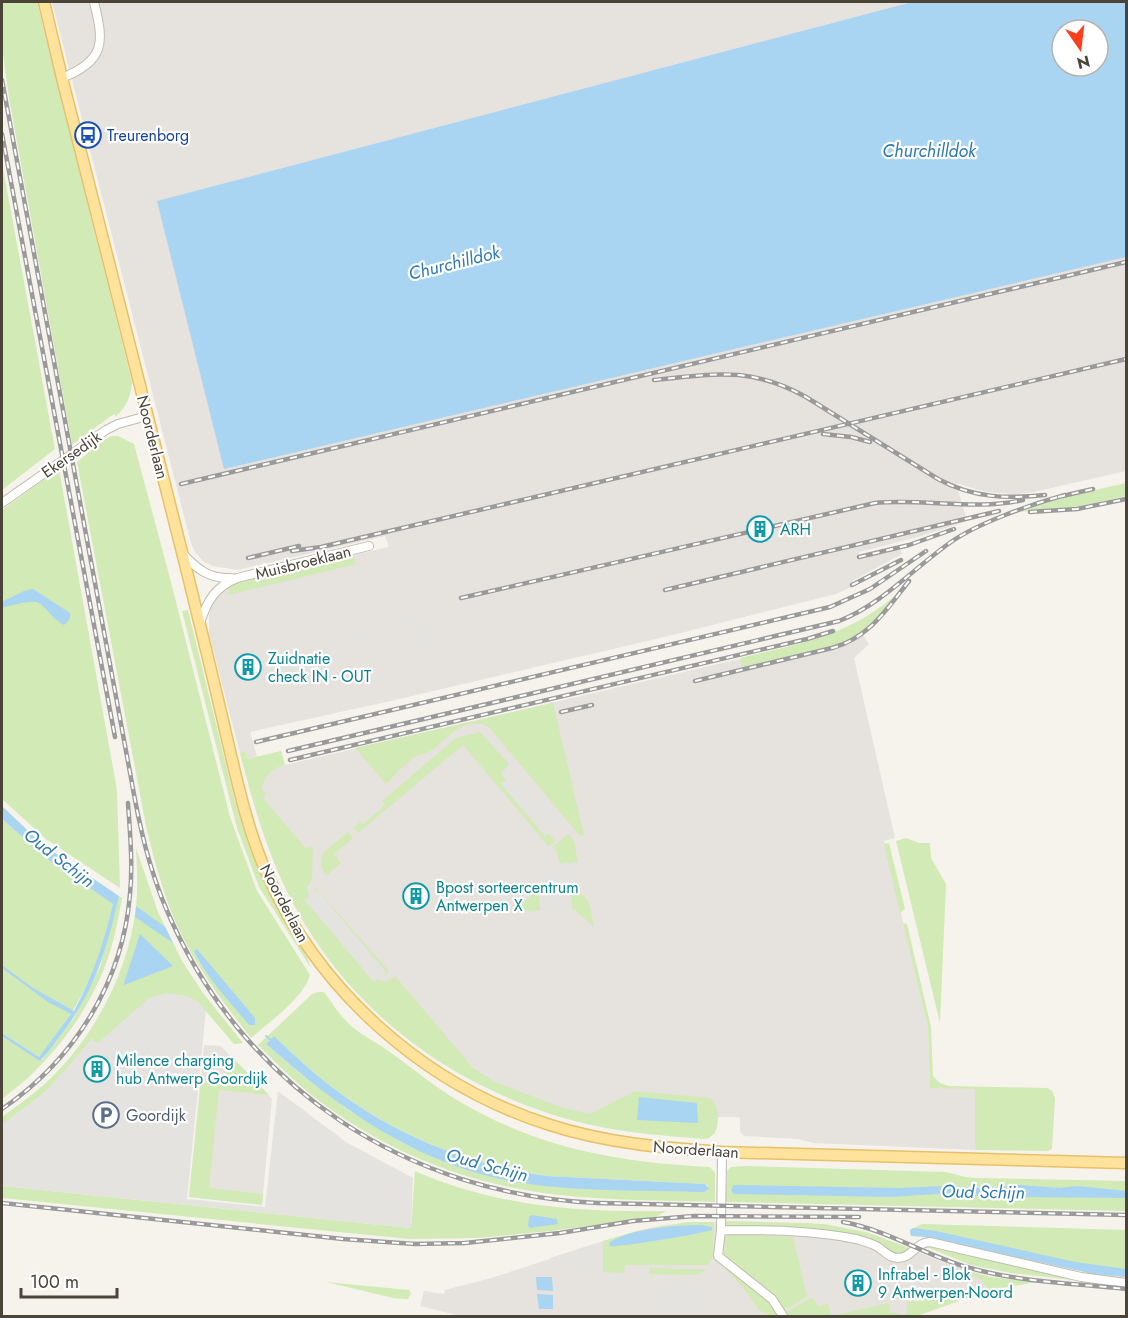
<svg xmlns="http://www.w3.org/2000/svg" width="1128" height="1318" font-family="Jost,sans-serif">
	<rect width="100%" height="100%" fill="#f6f3ec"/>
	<path fill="#e6e2dd" d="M52,2H912L158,201L1126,257V471L1034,492L1015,494L986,492L956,483L967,521L918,537L859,552L860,559L900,549L902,554L852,581L854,586L836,594L677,634L395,700L250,732L257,756L247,759L245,751L240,753L209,634V615L211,606L219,593L240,581L389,547L385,536L238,570L213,566L203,561L195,552L191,543Z
		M860,631L869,644L854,658L895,838L884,841L928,1028L930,1087L975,1089V1150L814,1143L798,1139L744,1136L740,1132V1118L736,1117H718L717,1129L591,1118L483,1080L331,950L255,786L275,768L285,765Z
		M204,1045L221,1046L272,1099L262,1205L189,1197Z
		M725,1221L809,1223L834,1226L875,1235L943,1262L990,1277L1037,1282L988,1290L917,1316H460L420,1306L424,1291L444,1294L445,1290L491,1278L637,1231L664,1225Z"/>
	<path fill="#d2eab5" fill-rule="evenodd" d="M2,2H37L132,382C131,396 126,408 115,417V414L111,416L72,445L9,98L2,47Z
		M2,163L55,449L2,490Z
		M111,436H118L134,444L171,582L230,817L257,891L310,975C304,998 269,1022 251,1038C221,1000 191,960 172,914C161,885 153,856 146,826L77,462L101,442Z
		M59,469L117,790L120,888L46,839L2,799V510Z
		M1126,483V496L1082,506L1020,512L1068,496Z
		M353,555L356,564L228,595L230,586L240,581Z
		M892,598C887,619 855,638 836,646L742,667L740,658C795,645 847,636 892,598Z
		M188,610L235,801L249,846L273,899L307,957L311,968L259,887L237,828L182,611Z
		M553,703L584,835L580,836L489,727C459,713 448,743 427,753C424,754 421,754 418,755C408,760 394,776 386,784L355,748Z
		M480,732L508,763V766L501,773L506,780L502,784L545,835L548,833L555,841L549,847L463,745L358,833L353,828L360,822L362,825L385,805L382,801L456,738Z
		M245,751L247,759L281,751L285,765C271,769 265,775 262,788L266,795L263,798L306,849L310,846L313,849L312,880L307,887L309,897L305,900L374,982L378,979C384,984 389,981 395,976L473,1068L493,1081L524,1093L563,1108L590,1114L635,1091L710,1098C720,1106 719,1121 715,1133L709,1138L704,1139C666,1136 628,1133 591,1125C479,1099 377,1035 313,937C276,882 256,817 240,753Z
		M2,819L50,861L113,904C98,968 82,1006 39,1057L2,1033Z
		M348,832L353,838L334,854L341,863L326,876C321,868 319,860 324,852Z
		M567,835H570L574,841L579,868L577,862L560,864L557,852L553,847Z
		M906,838L919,843H930L931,858L946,884L940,1023L896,841Z
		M889,843L905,909L900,913L884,844Z
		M136,848L158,912L182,961L203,993L243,1043L234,1044L197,1001L61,1075L43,1094L2,1125V1117C18,1105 34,1094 49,1080C94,1037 129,971 136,907C138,887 137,868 136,848Z
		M315,887L388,970L387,974L382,975L385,971L317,890L314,892Z
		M571,892C591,891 591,912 594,927L575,910L572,909Z
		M539,894L540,911H521V905L532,895Z
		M119,896L122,898C119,916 115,935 110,952C91,1011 51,1063 2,1099V1035L42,1060L74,1018L100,967Z
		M903,923L907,924L931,1027L933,1076L940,1083L949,1086L1048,1088L1052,1091L1055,1098L1052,1149L1048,1151L975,1150V1089L930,1088L928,1028Z
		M318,992H324C331,1001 337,1012 346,1021C359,1035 379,1043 394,1055C415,1070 435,1087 457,1100C539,1149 617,1162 710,1167L715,1173V1202C663,1200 612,1201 560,1195C474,1186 392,1155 322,1103C299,1086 278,1065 258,1045L312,994ZM274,1036C295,1056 316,1076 340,1093C402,1138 472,1165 547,1176L705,1184L708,1186L707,1191L546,1186L491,1176L431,1156L401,1142L351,1112L298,1072L266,1044Z
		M236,1061L269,1095L219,1090L209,1188L263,1194L262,1205L189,1197L201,1082L225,1084L227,1068Z
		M746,1166L946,1172L965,1177L977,1178L1126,1181V1211L726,1202L727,1171L731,1167Z
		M415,1171C494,1206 580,1213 666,1211L656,1217L551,1231L477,1238L409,1239L2,1198V1186L411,1228Z
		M725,1221L824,1224L866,1232L909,1248C899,1258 890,1253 881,1245L725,1227Z
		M687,1222H714L713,1256L708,1265H625L624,1273L603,1272V1241L637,1231Z
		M922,1224L1126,1230V1277L1094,1274L910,1234V1230Z
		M730,1234L793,1237L807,1297L784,1310L776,1299L726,1257L724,1254L725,1237Z
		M927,1244L1073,1278V1280L1011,1273L971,1265L924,1246Z
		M724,1264L768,1300L779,1316H771L759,1310L741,1285L727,1271Z
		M649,1268L706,1270L696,1275L649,1274Z
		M967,1271L990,1277L1037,1282L988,1290L982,1280L967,1273Z
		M326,1282L409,1290L411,1293L408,1299L393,1298Z
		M970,1289H981L984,1292L917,1316H786L785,1313L809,1299L813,1298L818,1306L828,1304L831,1316L889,1303L890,1312L906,1315L908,1302L927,1298L936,1299Z"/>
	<path fill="#e5e3e0" d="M398,612L429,622L427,626L433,651L415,655L408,626L397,628L395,619Z
		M375,625L366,642L343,647L334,664L250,682L263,662L345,644L353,631Z
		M228,657L238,696L231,697L221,658Z
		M516,772L560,824L545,836L501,784Z
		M578,862L579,877L576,878L577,884L539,886L538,874L560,864Z
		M335,888L397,961L393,964L331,892Z
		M317,890L386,972L374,982L305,900Z
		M571,892L572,909L540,911L539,894Z
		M167,993L187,996L197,1001L206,1010L187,1199L265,1207L278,1091L346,1142L413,1178L411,1228L2,1186V1125L43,1094L61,1075L91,1039L98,1043L149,998Z
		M804,1235L838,1239L868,1247L869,1253L874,1252L876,1263L859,1266V1270L846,1273V1276L831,1279L833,1292L829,1293V1299L817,1301L803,1239Z
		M603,1241V1272L551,1268L550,1258Z
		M660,1280L709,1284L714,1294V1316H655Z"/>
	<path fill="#a9d4f2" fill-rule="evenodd" d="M912,2H1126V257L224,469L157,201ZM1062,30H1098V66H1062Z
		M33,589L70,613C71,618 68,622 64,625C53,620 48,609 39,603C33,599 9,606 2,608V602L24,591Z
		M2,806L42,844L119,896C106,952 94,994 57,1040C52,1047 46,1055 40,1061L2,1036V1033L39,1057L71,1014L48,1002L2,968V965L33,988L74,1011C93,976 104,942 113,904L50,861L2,819Z
		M136,906L165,927L173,943L135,917Z
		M140,934L173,966L124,985V983Z
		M197,949L255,1018V1025H249C230,1002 206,977 194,951Z
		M274,1036C295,1056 316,1076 340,1093C401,1138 472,1165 547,1176L705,1184L709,1189L704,1192C644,1190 582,1192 522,1183C422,1168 339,1109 266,1044Z
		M639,1097L697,1103L698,1123L637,1120Z
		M734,1185L899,1188L942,1186L985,1188L1020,1185L1060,1188L1077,1186L1126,1191V1198L1014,1197L998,1194L974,1196L935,1194L892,1197L733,1194L731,1189Z
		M532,1215L557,1219L558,1224L530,1228L528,1226L529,1217Z
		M701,1225L712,1227V1230C706,1233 615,1248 610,1246L609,1243C627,1229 677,1225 701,1225Z
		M913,1228L936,1231L1075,1262L1126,1269V1277L1094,1274L925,1237L911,1236L910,1230Z
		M536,1277H552L553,1291L537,1290Z
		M537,1294L553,1295V1309H539Z"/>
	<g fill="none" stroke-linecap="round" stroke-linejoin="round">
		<path stroke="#a9d4f2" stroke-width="2" d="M266,1036L272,1041"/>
		<g stroke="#c2bbae" stroke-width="10">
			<path id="minor" d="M62,78C106,60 104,42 94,2
				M2,503L106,430L118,424L147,416
				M183,554C197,569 209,579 231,578
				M200,623C207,601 215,587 237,578L369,546
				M722,1152L721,1230L718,1256L772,1299L783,1316
				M721,1230C766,1230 812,1230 856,1239C862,1241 868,1242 874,1245C882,1248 888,1258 898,1258C912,1258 916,1242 930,1242L1081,1277L1126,1283"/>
		</g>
		<g stroke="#e6c16a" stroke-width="13">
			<path id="major" d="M44,2L62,78C103,240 145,402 185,564C199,621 213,677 226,734C237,781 247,829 267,874C320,993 426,1086 550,1125C606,1143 663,1148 722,1152L1126,1163"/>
		</g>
		<use href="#minor" stroke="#fff" stroke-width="8"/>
		<use href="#major" stroke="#ffe39c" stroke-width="10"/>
		<g stroke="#9a9a9a" stroke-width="4.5">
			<path id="rail" d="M2,80L131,778C139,824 149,870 168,913C244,1089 409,1195 598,1203L1126,1215
				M2,134L115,737
				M654,380C714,374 750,366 806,397L938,479C973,498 1007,499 1045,495
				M823,434L851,437L870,442
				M181,484L1126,262
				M1058,497L1093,489
				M1030,512L1077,509L1126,499
				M292,551L321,547L1126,359
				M859,557L909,545L954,529
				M248,558L299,546
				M852,585L901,560
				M665,590L999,511
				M461,598L875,503C924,498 974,511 1023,500
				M695,681L832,648C869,638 887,609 909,581
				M561,712L592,705
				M256,742L830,607L870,589L926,551
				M288,751L839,621C882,604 914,568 951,542C978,523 1032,504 1065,495
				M290,760L807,639L833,631
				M2,1109C74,1060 123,982 130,894C133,864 130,833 128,803
				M2,1203L343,1239L415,1244L465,1243L560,1233L633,1221L694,1216L859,1217
				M843,1222C887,1230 921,1253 963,1266C1015,1282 1072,1283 1126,1289"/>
		</g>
		<use href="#rail" stroke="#fff" stroke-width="2" stroke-dasharray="7" stroke-linecap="butt"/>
	</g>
	<defs>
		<g id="bus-ring" transform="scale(1.35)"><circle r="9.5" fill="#fff" stroke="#1a4fb4" stroke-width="1.5"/><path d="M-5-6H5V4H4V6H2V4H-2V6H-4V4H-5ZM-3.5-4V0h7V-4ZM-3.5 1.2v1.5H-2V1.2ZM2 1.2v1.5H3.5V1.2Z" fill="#1a4fb4"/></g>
		<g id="building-ring" transform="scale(1.35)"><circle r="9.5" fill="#fff" stroke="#0f9aa8" stroke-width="1.5"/><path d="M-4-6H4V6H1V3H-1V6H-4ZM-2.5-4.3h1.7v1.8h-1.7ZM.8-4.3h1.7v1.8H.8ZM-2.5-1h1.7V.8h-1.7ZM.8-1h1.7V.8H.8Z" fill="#0f9aa8"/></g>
		<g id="parking-ring" transform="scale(1.35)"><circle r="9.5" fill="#fff" stroke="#5c6f8a" stroke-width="1.5"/><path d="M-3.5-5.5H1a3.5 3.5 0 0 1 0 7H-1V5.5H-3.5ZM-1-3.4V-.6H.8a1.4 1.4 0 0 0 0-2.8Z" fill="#5c6f8a"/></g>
	</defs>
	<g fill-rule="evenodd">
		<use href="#bus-ring" x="88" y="135"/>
		<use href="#building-ring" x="760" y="529"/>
		<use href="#building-ring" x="248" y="667"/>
		<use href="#building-ring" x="416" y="896"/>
		<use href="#building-ring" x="97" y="1069"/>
		<use href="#parking-ring" x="106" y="1115"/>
		<use href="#building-ring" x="858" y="1283"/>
	</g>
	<g text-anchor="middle" stroke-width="4.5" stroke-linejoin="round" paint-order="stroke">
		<g font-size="16" fill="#164399" stroke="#fff" text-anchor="start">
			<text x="107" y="141">Treurenborg</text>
		</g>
		<g font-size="16" fill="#4b4439" stroke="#fff">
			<text transform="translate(153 437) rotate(76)" y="6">Noorderlaan</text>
			<text transform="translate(71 454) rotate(-35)" y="6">Ekersedijk</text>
			<text transform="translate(303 562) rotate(-14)" y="6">Muisbroeklaan</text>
			<text transform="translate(285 903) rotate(62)" y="6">Noorderlaan</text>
			<text transform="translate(696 1149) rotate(4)" y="6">Noorderlaan</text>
		</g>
		<g font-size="16" fill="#0d838f" stroke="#fff" text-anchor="start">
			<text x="780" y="535">ARH</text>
			<text x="268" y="664">Zuidnatie<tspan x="268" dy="18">check IN - OUT</tspan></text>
			<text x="436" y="893">Bpost sorteercentrum<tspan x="436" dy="18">Antwerpen X</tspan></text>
			<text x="116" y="1066">Milence charging<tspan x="116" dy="18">hub Antwerp Goordijk</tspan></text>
			<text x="878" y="1280">Infrabel - Blok<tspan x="878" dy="18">9 Antwerpen-Noord</tspan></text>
		</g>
		<g font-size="16" fill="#4e5e75" stroke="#fff" text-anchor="start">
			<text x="126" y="1121">Goordijk</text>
		</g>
		<g font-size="18" font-style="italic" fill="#2e7ab2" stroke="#fff">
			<text x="929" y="157">Churchilldok</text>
			<text transform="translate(454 263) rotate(-14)" y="6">Churchilldok</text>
			<text transform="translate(59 858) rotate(38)" y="6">Oud Schijn</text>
			<text transform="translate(487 1165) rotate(15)" y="6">Oud Schijn</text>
			<text transform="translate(983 1192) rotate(1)" y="6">Oud Schijn</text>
		</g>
	</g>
	<rect width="1128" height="1318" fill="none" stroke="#4b4439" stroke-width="6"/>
	<g transform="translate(1080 48) rotate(166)"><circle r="28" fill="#ffffff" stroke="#b7b4b0" stroke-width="1.5"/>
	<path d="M0-4.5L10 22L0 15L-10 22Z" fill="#fc3f1d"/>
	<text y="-9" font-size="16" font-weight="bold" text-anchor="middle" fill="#4b4439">N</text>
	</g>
	<path d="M21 1288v9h96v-9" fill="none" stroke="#4b4439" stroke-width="3"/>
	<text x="30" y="1288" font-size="18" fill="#4b4439" stroke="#ffffff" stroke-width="4.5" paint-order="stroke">100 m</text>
</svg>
